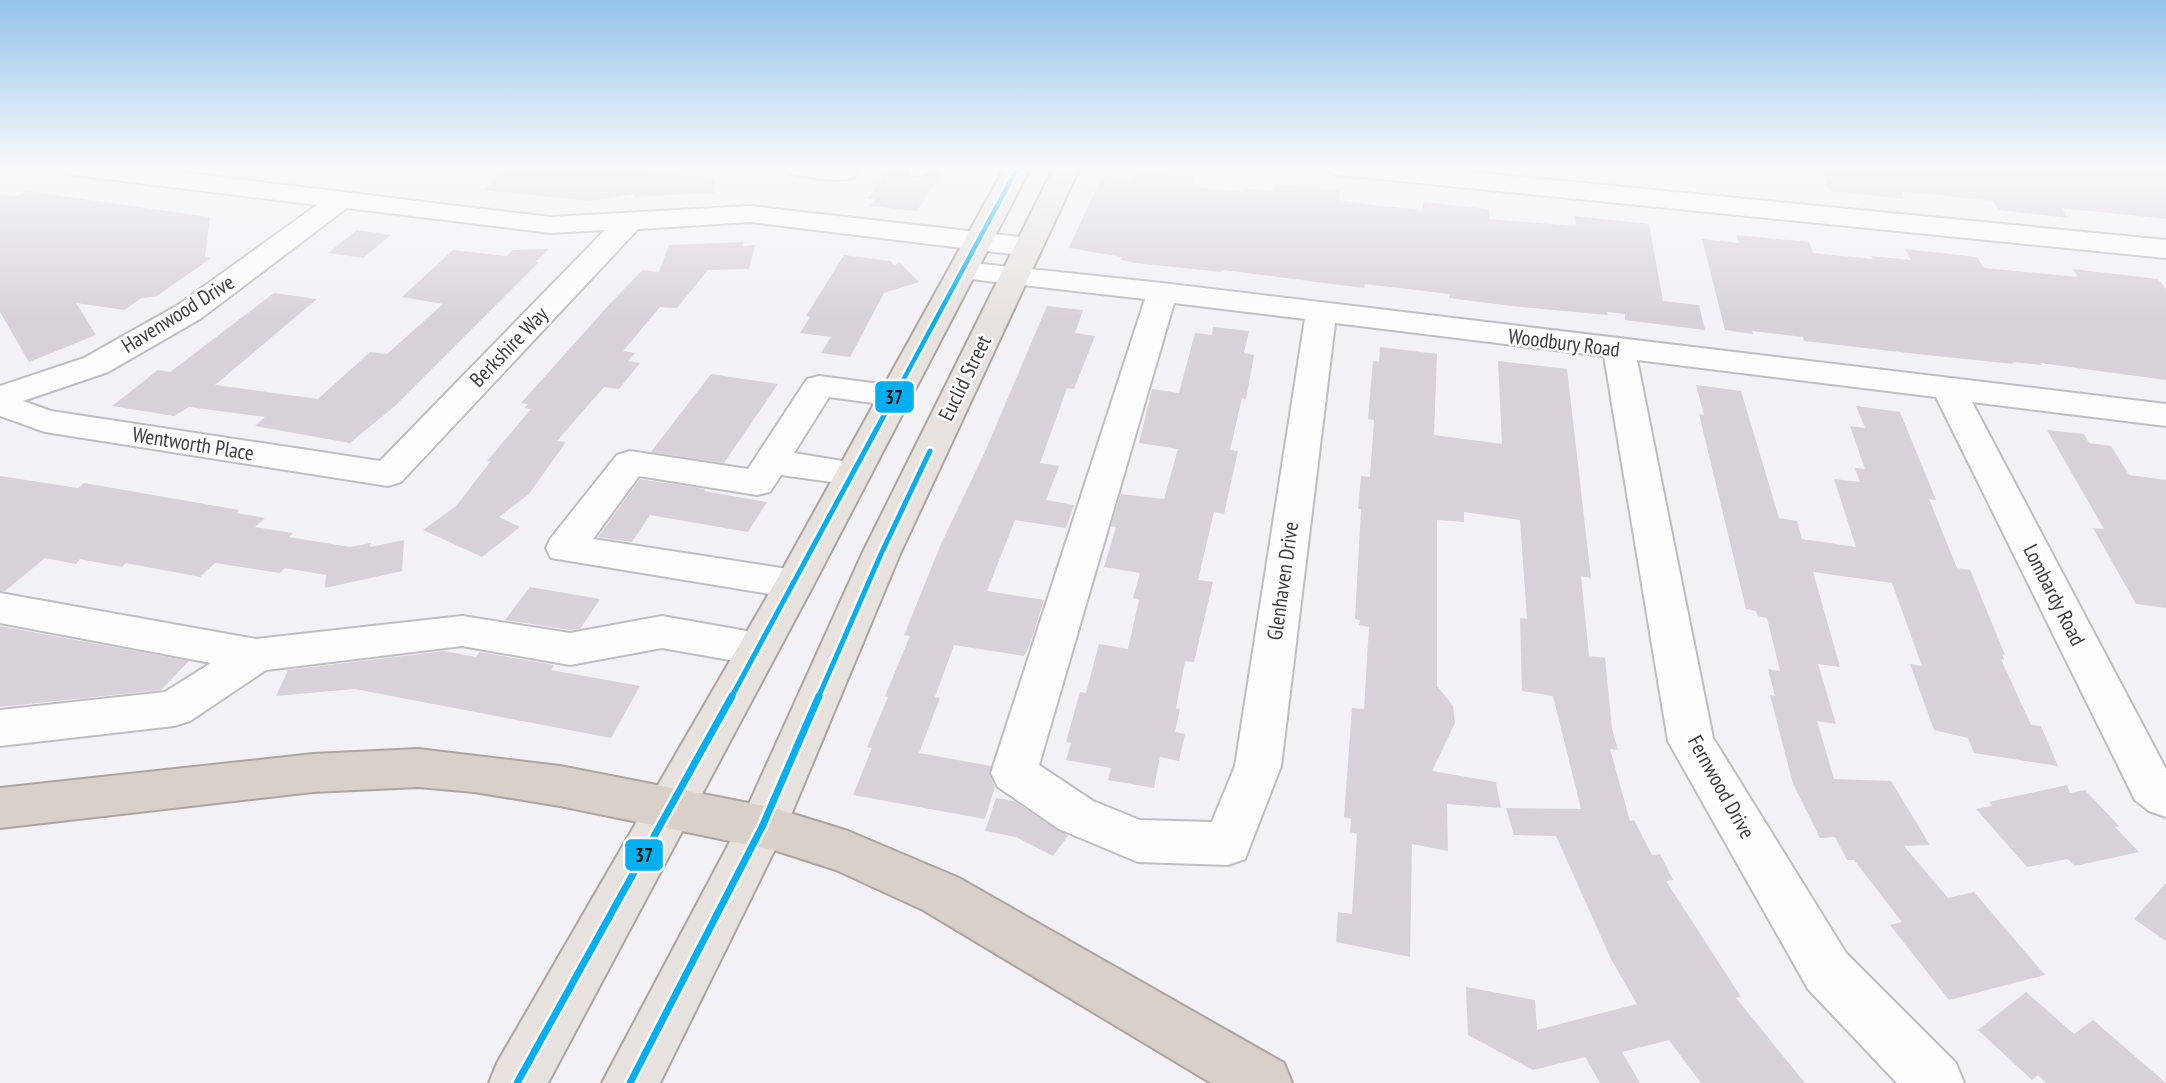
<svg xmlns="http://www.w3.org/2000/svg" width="2166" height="1083" font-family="'PT Sans Narrow',sans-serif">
	<rect width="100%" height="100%" fill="#f1f1f6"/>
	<path fill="#d8d1d9" d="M511,167L570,170L573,167H607L715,179V193L634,197L635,194L588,201L483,190Z
		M890,167H904L907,176L916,179L927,177L936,167H945L917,211L870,206L875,199H867Z
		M1818,167H2166V219L2061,208L2068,218L1998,210L1993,201L1901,191L1904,199L1830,191Z
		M1136,172L1194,178L1191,187L1243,192L1244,188L1273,191L1275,184L1340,191L1339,200L1374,205L1423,210V202L1489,209V219L1576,226L1574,216L1649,224L1663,301L1699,305L1705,330L1625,320V314L1607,312L1608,315L1520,307L1449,298L1450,294L1381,286L1365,284L1364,288L1222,270L1221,272L1136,263L1121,260L1122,257L1069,248L1101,178L1132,181Z
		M27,191L210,217L205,257L211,258L157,296L142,298L124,310L76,303L96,335L29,362L0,312V194L17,196Z
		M357,230L391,235L363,258L328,253Z
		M1736,235L1809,242L1813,253L1873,259L1871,256L1911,260L1905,249L1977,257L1984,268L2078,277L2073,269L2158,279L2166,289V380L2040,363L2042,365L2012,362L2014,364L1926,355L1804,341L1803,337L1752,331L1753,334L1725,330L1702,239L1739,243Z
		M744,242L743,246L755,245L749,269L708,270L677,308L660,307L623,351L635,353L628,361L640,363L619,389L604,387L557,441L566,442L529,494L499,517L520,527L482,557L423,530L456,506L491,461H487L531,409L524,408L528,404L521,403L608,306L642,270L659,272L669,245Z
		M549,249L535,262H539L395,406L350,443L255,426L265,417L189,407L174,416L112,406L158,370L170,372L274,293L317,299L215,385L318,399L370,352L387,354L443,304L402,297L453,250L506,256L513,250Z
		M844,255L890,261L894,265L900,263L919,282L884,293L850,357L821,353L831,337L800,333L810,317L806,316Z
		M1047,306L1083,310L1075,333L1095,336L1074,389L1067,388L1040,463L1059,466L1046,500L1074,505L1066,528L1015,520L987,591L1044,600L1030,644L1024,656L954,645L935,697L940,698L919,753L991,766L989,774L995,787L985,819L853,795L872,748L867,747L888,697L885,696L910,636L904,635L941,544L983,456Z
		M1213,327L1249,331L1244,353L1254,355L1246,399L1242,398L1230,450L1238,451L1224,514L1214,512L1198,580L1213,582L1194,662L1185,661L1176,708L1180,709L1175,732L1185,734L1179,761L1160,757L1154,788L1108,780L1111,768L1066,760L1071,743L1066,742L1080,692L1086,693L1099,644L1128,649L1139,600L1133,598L1140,573L1104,567L1116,527L1111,526L1121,494L1164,499L1178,449L1139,443L1152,389L1179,393L1195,333L1212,335Z
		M1380,347L1437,354L1434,435L1502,444L1498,361L1567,369L1591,578L1581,576L1589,656L1605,658L1612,729L1618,750L1610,749L1630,821L1634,820L1652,855L1660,854L1673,880L1666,881L1741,997L1736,998L1805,1083H1701L1669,1040L1622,1052L1640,1083H1600L1585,1057L1533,1070L1468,1035L1466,987L1535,1000L1537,1030L1637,1004L1611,959L1556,836L1514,835L1506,808L1581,809L1553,696L1522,691L1520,618L1527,619L1520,520L1464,512V522L1437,520V686L1453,706L1455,723L1432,771L1496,782L1501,808L1447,804L1448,851L1412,844L1410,957L1336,942L1338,912L1352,914L1357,834L1350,832L1351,819L1344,817L1352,708L1364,709L1369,627L1359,625L1360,620L1355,619L1361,509H1358L1361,476L1370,477L1374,420L1368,419L1373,361L1379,362Z
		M711,374L778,384L724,463L651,452Z
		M1696,385L1741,391L1779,518L1797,521L1802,539L1856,547L1834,479L1860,482L1855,468L1865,469L1850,426L1865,428L1856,406L1900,412L1936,500L1929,499L1957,568L1970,570L2005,655L2002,654L2004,660L2001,659L2031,725L2041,726L2058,766L1974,753L1968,738L1934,730L1910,664L1922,666L1892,583L1813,572L1840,667L1818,664L1836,724L1817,721L1834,779L1891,781L1930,845L1904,846L1948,898L1974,892L2045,975L1949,1000L1890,925L1902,922L1854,860H1847L1835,837L1820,838L1793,784L1770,695L1775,696L1768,669L1780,671L1767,618L1758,616L1756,611L1746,609L1699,414L1704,415Z
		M2047,430L2084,434L2089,443L2111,446L2129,475L2166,480V608L2136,604L2093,528L2104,529Z
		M0,476L78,488L84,483L239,510L237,513L265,518L255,527L293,533L289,537L350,547L371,543L370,547L404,540L402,571L325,588L326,575L285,568L280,573L215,563L200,577L126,563L122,567L80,559L76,564L45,558L5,591H0Z
		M640,479L705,489L704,491L767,502L748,532L650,515L632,542L598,537Z
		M530,587L600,599L580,629L570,630L505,620Z
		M0,626L189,661L161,690L0,707Z
		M444,651L476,657L480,652L554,665L551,670L640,686L611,738L355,689L276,696L288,670Z
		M2067,785L2070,793L2085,790L2119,826L2115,827L2139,852L2075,866L2068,859L2027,867L1976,809L1992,806L1989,802Z
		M996,798L1014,801L1068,836L1053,856L1016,837L985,831Z
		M2166,883V941L2134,919Z
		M2026,992L2074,1034L2093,1020L2166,1083H2046L2038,1075L2032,1080L1978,1030Z"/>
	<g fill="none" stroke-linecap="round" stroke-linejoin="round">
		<g stroke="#bebec1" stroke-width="4">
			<path id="minor" d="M61,167H137L550,217L750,206L1028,238L1038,241L1042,247L1038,253L1028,256L750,222L638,229L401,482L388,486L45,432L0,416V386L84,358L178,305L317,205L74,175L65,173ZM347,208L550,233L605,230L380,461L51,411L23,401L108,372L200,319Z
				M785,167H860C859,168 854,176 853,177C843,184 801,176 789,173Z
				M906,167H933C926,177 920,177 909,175Z
				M1327,167H1418L2166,240V258L1340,175L1331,173Z
				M963,262L1162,283L2166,404V426L1972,402L2166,769V817L2149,811L2135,800L1936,397L1637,360L1713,738L1846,953L1956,1063L1964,1083H1897L1808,989L1668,741L1604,356L1335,323L1281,766L1245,859L1228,865L1138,862L1059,829L998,787L991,773L1145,299L953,277L948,271L953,265ZM1174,303L1305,319L1235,766L1212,822L1140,820L1093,801L1039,765Z
				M819,376L895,386L907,389L912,396L907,403L895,406L829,397L794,453L867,465L872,473L867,481L854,485L781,475L770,492L757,495L639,476L593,539L794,570L808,574L814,584L808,594L794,598L551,558L546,548L551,538L617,455L630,451L748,469L807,379Z
				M0,593L256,639L462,616L570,633L662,616L758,633L773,638L779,649L773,660L758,665L662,648L570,665L462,646L266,670L190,721L174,726L0,746V710L165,692L211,663L0,623Z"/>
		</g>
		<g stroke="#ada49f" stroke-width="4">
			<path id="major" d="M1005,167H1031L814,584L548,1083H489L497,1063L775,583Z
				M1054,167H1080L900,554L786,827L660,1083H602L743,817L862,554Z"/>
		</g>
		<g stroke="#ada49f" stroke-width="4">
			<path id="highway" d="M418,749L560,766L774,808L848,831L959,878L1284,1063L1292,1083H1211L923,910L836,870L774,850L560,806L474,792L418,787L313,792L0,828V788L313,754Z"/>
		</g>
		<use href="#minor" fill="#fdfdfe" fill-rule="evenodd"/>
		<use href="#major" fill="#e7e2de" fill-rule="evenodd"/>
		<use href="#highway" fill="#d8d0c9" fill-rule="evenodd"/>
		<g stroke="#fff" stroke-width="9">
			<path id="bus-1-far2" d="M893,399L1018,167"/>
		</g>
		<g stroke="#fff" stroke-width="10">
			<path id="bus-1-far1" d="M731,698L894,397
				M818,698L881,554L930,451"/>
		</g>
		<g stroke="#fff" stroke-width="12">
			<path id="bus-1" d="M517,1083L732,696
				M630,1083L762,827L819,696"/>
		</g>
		<use href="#bus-1-far2" stroke="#00aff2" stroke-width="4.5"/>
		<use href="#bus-1-far1" stroke="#00aff2" stroke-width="5"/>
		<use href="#bus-1" stroke="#00aff2" stroke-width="7"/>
	</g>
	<linearGradient id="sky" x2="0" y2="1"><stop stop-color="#95c4eb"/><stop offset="0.53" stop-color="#f9f9fb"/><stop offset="1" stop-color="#f9f9fb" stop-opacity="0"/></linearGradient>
	<rect width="2166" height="318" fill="url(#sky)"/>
	<g text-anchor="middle" stroke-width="5" stroke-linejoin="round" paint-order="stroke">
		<g font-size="21" fill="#3d3c3f" stroke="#fff">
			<text transform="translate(178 314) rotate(-32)" y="7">Havenwood Drive</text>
			<text transform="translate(1564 343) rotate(7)" y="7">Woodbury Road</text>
			<text transform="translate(509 347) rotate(-46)" y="7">Berkshire Way</text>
			<text transform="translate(965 378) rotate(-64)" y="7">Euclid Street</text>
			<text transform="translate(193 444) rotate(9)" y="7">Wentworth Place</text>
			<text transform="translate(1283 581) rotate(-82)" y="7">Glenhaven Drive</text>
			<text transform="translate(2054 595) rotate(63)" y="7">Lombardy Road</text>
			<text transform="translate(1721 787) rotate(61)" y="7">Fernwood Drive</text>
		</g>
	</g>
	<g stroke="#fff" stroke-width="2.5">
		<rect x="874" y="380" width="41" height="34" rx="7" fill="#00aff2"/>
		<rect x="624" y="838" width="40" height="34" rx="7" fill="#00aff2"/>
	</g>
	<g font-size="19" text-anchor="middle" font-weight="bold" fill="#111">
		<text x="894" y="404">37</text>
		<text x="644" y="862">37</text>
	</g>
</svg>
